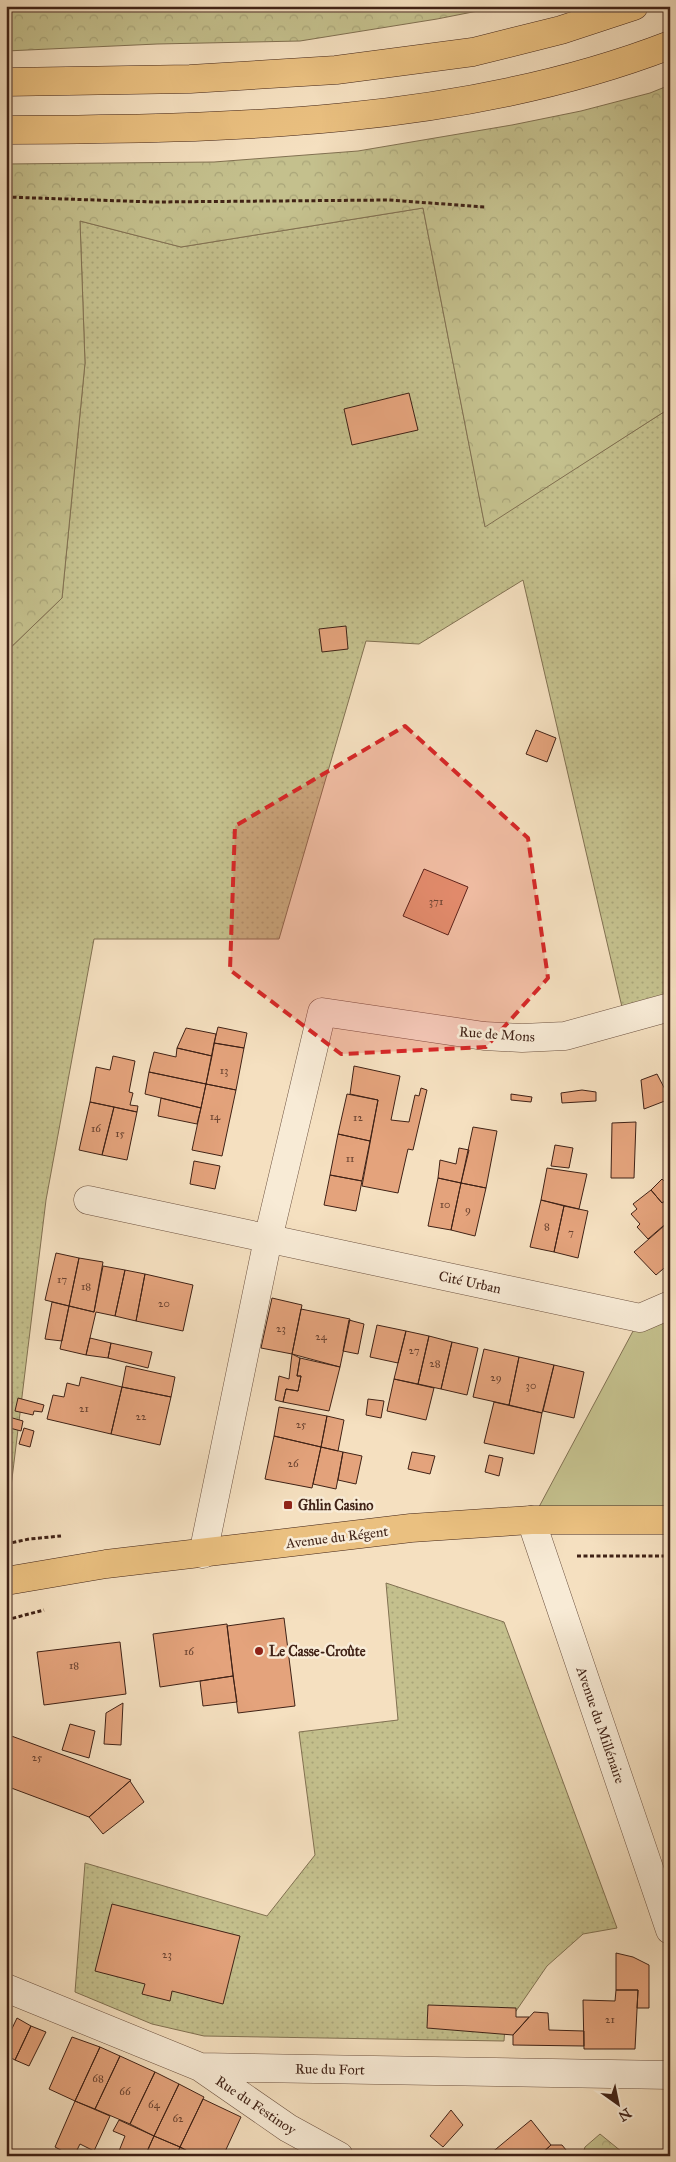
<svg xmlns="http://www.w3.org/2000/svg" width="676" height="2162" font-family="'IM FELL Great Primer',serif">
	<defs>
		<pattern id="grass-dots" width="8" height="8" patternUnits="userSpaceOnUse" patternTransform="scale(1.25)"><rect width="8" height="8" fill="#c4c08d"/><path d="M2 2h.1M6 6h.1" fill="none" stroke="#a9a579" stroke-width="1.8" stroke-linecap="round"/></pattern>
		<pattern id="forest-crowns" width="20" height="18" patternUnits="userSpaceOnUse" patternTransform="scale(1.25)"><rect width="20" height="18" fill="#c4c08d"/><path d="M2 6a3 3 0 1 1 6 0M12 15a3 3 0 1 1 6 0" fill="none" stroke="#a9a579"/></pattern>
	</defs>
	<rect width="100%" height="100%" fill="#f5e0c0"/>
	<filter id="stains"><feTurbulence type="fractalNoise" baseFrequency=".004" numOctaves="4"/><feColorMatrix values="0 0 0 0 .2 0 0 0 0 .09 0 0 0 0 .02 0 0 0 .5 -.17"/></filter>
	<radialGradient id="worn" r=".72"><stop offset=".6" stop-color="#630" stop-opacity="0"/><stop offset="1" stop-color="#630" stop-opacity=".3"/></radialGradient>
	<path fill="url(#grass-dots)" stroke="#827152" d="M423,208L485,526L670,408V1007L625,1020L523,580L419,644L366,641L279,939H94L46,1200L6,1528V652L62,598L85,363L80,221L181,247Z
		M386,1583L504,1622L617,1928L583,1934L547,1966L505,2027L504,2041L204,2036L152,2024L75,1992L85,1863L267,1916L315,1855L299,1732L398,1720Z"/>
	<path fill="url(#forest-crowns)" stroke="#827152" d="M6,6H503L437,19L300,41L157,44L6,51Z
		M670,85V408L485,527L423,208L181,247L80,221L85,363L62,598L6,652V164L214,162L358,151L512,125L581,111L650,93Z
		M600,2134L627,2156H628H582L585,2147Z"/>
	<path fill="#c4c08d" stroke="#827152" d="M670,1305V1520H532L640,1318Z"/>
	<path fill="#e4a37c" stroke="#402216" d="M409,393L418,430L352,445L344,409Z
		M346,626L348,649L322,652L319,629Z
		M536,730L556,738L547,762L526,754Z
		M424,869L468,887L448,935L403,916Z
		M218,1027L247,1033L244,1048L214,1043Z
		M186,1028L216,1034L212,1056L177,1048Z
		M214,1043L244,1048L236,1090L206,1084Z
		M177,1048L212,1056L206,1084L149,1072L154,1052L176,1057Z
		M113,1056L135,1061L129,1092L133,1093L130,1105L138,1106L137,1112L90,1102L96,1067L110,1070Z
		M354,1066L400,1076L391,1120L409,1122L415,1095L419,1096L421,1088L427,1090L413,1150L408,1149L398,1193L362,1186L378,1100L350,1094Z
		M149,1072L206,1084L201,1108L145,1094Z
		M657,1074L670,1099L644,1109L641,1080Z
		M206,1084L236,1090L222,1156L192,1150Z
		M582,1090L596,1092V1101L562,1103L561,1093Z
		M347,1094L378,1100L370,1141L338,1134Z
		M511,1094L532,1097L531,1102L511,1100Z
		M161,1098L201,1108L197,1124L158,1116Z
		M90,1102L114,1107L102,1155L79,1150Z
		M114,1107L137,1112L127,1160L102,1155Z
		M636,1122L634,1178H611L612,1123Z
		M473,1127L497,1131L486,1188L461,1183Z
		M338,1134L370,1141L362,1181L330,1175Z
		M555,1145L573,1148L569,1168L551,1166Z
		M459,1148L469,1150L461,1183L438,1178L440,1160L456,1164Z
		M194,1161L220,1166L215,1189L190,1184Z
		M547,1168L587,1174L579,1209L541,1200Z
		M330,1175L362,1181L356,1211L324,1205Z
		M438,1178L461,1183L451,1230L428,1226Z
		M662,1179L670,1187V1204L666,1200L662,1203L651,1190Z
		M461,1183L486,1188L475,1236L451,1230Z
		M651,1190L662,1203L666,1200L670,1204V1220L648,1239L637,1227L640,1224L631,1214L637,1209L633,1204Z
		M541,1200L564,1206L554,1252L530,1247Z
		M564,1206L588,1211L578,1258L554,1252Z
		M665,1225L670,1230V1263L656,1275L634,1252Z
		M56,1253L79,1258L69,1306L45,1300Z
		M79,1258L103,1262L94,1312L69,1306Z
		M103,1266L125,1270L115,1316L96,1312L86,1355L60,1349L69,1306L94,1312Z
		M125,1270L145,1274L136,1321L115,1316Z
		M145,1274L193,1285L183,1331L136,1321Z
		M272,1298L302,1305L292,1354L261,1348Z
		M52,1302L69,1306L62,1341L45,1339Z
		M301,1309L350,1319L340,1367L292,1354Z
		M349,1320L364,1324L358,1354L343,1351Z
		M377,1325L406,1331L398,1363L370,1357Z
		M406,1331L429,1336L418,1384L394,1379Z
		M429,1336L452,1342L441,1389L418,1384Z
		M90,1338L111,1343L108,1358L86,1355Z
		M452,1342L478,1348L467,1395L441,1389Z
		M111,1343L152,1352L148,1368L108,1358Z
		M484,1349L519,1357L509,1405L473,1397Z
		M292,1354L300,1358L297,1376H301L298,1391L286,1389L283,1402L275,1400L279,1376L289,1379Z
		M519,1357L554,1365L542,1413L509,1405Z
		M300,1358L340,1367L329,1411L283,1402L286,1389L298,1391L301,1376H297Z
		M554,1365L584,1372L574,1418L543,1411Z
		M126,1366L175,1377L171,1397L122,1387Z
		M81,1377L122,1387L111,1434L47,1419L53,1395L64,1397L67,1383L79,1386Z
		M394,1379L434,1388L426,1420L387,1411Z
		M122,1387L171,1397L160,1445L111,1434Z
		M18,1398L44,1405L42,1412L34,1411L33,1415L15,1411Z
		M368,1399L384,1401L381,1418L366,1415Z
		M494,1402L542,1413L534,1454L484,1443Z
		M279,1407L327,1416L321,1447L274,1436Z
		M327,1416L344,1420L338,1451L321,1447Z
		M9,1417L23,1421L21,1431L6,1427Z
		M24,1428L34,1431L30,1447L19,1444Z
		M274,1436L321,1447L312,1488L265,1479Z
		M321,1447L343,1452L336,1489L313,1484Z
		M343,1452L362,1456L356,1484L338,1480Z
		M412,1452L435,1456L430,1474L408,1469Z
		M489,1455L503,1458L499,1476L485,1472Z
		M284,1618L295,1706L238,1713L227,1626Z
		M227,1624L233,1676L160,1687L153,1634Z
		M120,1642L126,1694L44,1705L37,1652Z
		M233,1676L237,1702L203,1706L200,1681Z
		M123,1703L121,1745L104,1744L106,1713Z
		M70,1724L95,1731L89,1758L62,1750Z
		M6,1734L131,1780L89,1817L6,1786Z
		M130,1781L144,1802L103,1834L89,1817Z
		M112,1904L240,1936L223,2004L172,1991L170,2001L142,1994L145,1984L95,1971Z
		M616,1953L633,1957L649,1965V2008H637L638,1990H616Z
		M616,1990H638L635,2049H584L583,2000L615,2001Z
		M428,2005L516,2008V2017H529L513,2035L427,2028Z
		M534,2012L548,2013L549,2030L584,2031V2046L513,2045V2035Z
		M17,2018L31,2026L15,2060L6,2055V2041Z
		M31,2026L46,2032L29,2066L15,2060Z
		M72,2037L100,2047L75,2101L49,2089Z
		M100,2047L120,2056L95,2109L75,2101Z
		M120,2056L155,2072L130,2124L95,2109Z
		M155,2072L179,2084L154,2136L130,2124Z
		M179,2084L204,2097L180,2147L154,2136Z
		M203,2099L241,2117L223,2156H197L180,2147Z
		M75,2101L110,2116L94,2151L80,2144L74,2156H72L55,2147Z
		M451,2110L463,2125L443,2147L430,2136Z
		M119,2120L154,2136L145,2156H117L125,2136L113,2131Z
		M531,2120L551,2145L539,2156H491L490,2154Z
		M154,2136L180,2147L176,2156H145Z
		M551,2145H562L571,2156H539Z
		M180,2147L197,2156H176Z"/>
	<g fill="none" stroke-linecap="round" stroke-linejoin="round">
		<g stroke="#6d5240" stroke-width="29">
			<path id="minor" d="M88,1200L640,1318L670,1305
				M531,1520L670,1930
				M203,1554L268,1239L322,1012L484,1036L522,1038L565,1036L670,1007
				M6,1988L200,2067L670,2075
				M200,2067L288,2128L339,2156"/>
		</g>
		<g stroke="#402216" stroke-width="29">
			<path id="primary" d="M6,1581L106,1564L411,1528L531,1520H670"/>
		</g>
		<g stroke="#402216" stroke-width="29">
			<path id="motorway" d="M6,82L190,79L336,70L473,52L561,30L634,6
				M6,130C226,129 463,125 670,45"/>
		</g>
		<path stroke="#402216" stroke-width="3" stroke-dasharray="4 2.5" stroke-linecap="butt" d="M6,197L154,202L389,200L485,207
			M6,1544L29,1539L61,1536
			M577,1556H670
			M6,1620L44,1610
			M666,1962L670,1973"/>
		<use href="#minor" stroke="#f8ebd6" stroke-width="28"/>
		<use href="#primary" stroke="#eac080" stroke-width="28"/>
		<use href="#motorway" stroke="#eac080" stroke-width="28"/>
	</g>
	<path fill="#d62828" fill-opacity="0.2" stroke="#d62828" stroke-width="4" stroke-dasharray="10 6" stroke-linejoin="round" d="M405,726L528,838L548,978L486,1047L341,1054L230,970L235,826Z"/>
	<g fill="#8f2418" stroke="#f8ebd6" stroke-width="2">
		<rect x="283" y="1500" width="10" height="10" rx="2.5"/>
		<circle cx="259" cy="1651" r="5"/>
	</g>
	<g text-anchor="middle" stroke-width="5" stroke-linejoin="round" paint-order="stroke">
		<g font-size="11" fill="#694230">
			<text x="436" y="905">371</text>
			<text x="224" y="1074">13</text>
			<text x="215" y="1120">14</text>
			<text x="358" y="1121">12</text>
			<text x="96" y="1132">16</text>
			<text x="120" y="1137">15</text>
			<text x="350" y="1162">11</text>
			<text x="445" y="1208">10</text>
			<text x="468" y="1213">9</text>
			<text x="547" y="1230">8</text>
			<text x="571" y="1236">7</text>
			<text x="62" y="1283">17</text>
			<text x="86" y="1290">18</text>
			<text x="164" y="1307">20</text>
			<text x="281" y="1332">23</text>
			<text x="321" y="1340">24</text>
			<text x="414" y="1354">27</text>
			<text x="435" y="1367">28</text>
			<text x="496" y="1381">29</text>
			<text x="531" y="1389">30</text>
			<text x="84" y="1412">21</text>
			<text x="141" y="1420">22</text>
			<text x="301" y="1428">25</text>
			<text x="293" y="1467">26</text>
			<text x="189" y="1655">16</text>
			<text x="74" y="1669">18</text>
			<text x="37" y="1761">25</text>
			<text x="167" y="1958">23</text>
			<text x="610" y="2023">21</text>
			<text x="98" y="2082">68</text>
			<text x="125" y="2095">66</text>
			<text x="154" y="2108">64</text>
			<text x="178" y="2122">62</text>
		</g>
		<g font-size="14" fill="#402216" stroke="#f8ebd6">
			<text transform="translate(497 1034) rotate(4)" y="5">Rue de Mons</text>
			<text transform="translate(470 1282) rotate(12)" y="5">Cité Urban</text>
			<text transform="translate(337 1537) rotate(-7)" y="5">Avenue du Régent</text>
			<text transform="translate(601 1725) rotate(71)" y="5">Avenue du Millénaire</text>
			<text transform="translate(330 2069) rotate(1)" y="5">Rue du Fort</text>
			<text transform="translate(256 2105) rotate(34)" y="5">Rue du Festinoy</text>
		</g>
		<g font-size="14" font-weight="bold" fill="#402216" stroke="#f8ebd6" text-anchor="start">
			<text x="298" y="1510">Ghlin Casino</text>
			<text x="269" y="1656">Le Casse-Croûte</text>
		</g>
	</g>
	<rect width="676" height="2162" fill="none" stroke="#f5e0c0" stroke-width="25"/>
	<rect x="8" y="8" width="661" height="2147" fill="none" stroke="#402216" stroke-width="2.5"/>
	<rect x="12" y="12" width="651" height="2137" fill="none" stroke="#402216"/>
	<g transform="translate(618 2104) rotate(147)" stroke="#f8ebd6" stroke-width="4" paint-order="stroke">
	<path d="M0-4L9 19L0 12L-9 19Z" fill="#402216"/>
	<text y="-8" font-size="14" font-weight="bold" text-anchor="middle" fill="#402216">N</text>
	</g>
	<rect width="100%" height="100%" filter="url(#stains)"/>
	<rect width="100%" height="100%" fill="url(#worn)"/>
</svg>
